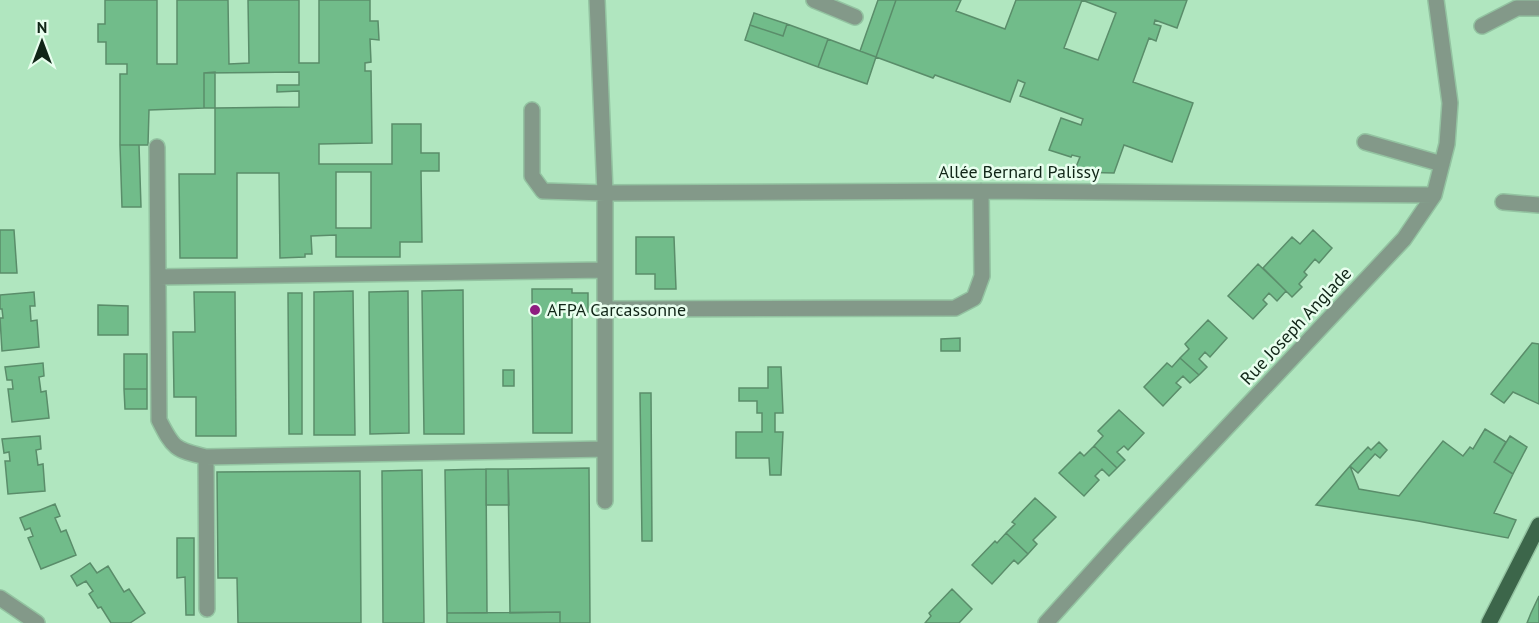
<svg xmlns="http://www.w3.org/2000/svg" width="1539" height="623" font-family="'PT Sans',sans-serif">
	<rect width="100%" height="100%" fill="#b0e6bf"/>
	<path fill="#71bc8a" stroke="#5a8d6a" stroke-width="1.5" fill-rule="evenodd" d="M105,0H157V64H177V0H228L229,64L249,63L248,0H299V63H319V0H370V21H378L379,40L370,39L371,62L365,63V71H371L372,143L319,144V164H392V124H421V153H439V171H421L422,242H400V257H336V235L311,236L312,254H305V257L280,258L279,173H237V258H180L179,174H215V108L299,107V91L277,92V85H299V72L204,73V108L149,110L148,145H120V74H127V64H106V42H98V24H105ZM336,172H371V228H336Z
		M878,0H896L876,57L860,51Z
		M896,0H961L956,11L1005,29L1016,0H1187L1177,28L1155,20L1154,24L1161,26L1156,41L1149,38L1133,82L1193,103L1172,162L1124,145L1114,173L1074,172L1080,157L1072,155L1071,157L1049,150L1061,118L1081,125L1083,119L1020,96L1025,83L1018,80L1010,102L935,75L933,78L876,57ZM1082,0L1116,13L1098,60L1064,48Z
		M754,13L787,24L783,36L750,25Z
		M787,24L828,39L818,67L745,40L750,25L783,36Z
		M828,39L876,57L867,84L818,67Z
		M215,72V108H204V73Z
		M120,145H139L141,207H122Z
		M0,230H14L17,273H0Z
		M1313,230L1332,248L1319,263L1315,259L1304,272L1307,275L1299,284L1302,287L1292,297L1263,268L1292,237L1300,244Z
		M636,237H674L676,289H655V274H636Z
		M1258,264L1286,291L1277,301L1269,293L1263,300L1267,304L1253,319L1228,296Z
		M532,289H572V293H588V312L572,313V433H533Z
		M463,290L464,434H424L422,291Z
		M353,291L355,435H314V292Z
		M408,291L409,433L370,434L369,292Z
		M34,292L35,306H30L31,321L37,320L39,347L2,351L0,318H3L2,309H0V295Z
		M194,292H235L236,436H196V397H174L173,332H195Z
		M288,293H302V434H289Z
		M98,305L128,306V335H98Z
		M1208,320L1227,338L1210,357L1205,352L1199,359L1207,367L1199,375L1180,358L1189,349L1185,344Z
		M960,338V351H941V339Z
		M1532,343L1539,344V404L1513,392L1504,403L1491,394Z
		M124,354H147V389H124Z
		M1180,358L1199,375L1190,383L1183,376L1176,383L1181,387L1163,406L1144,387L1167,363L1172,367Z
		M43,363L44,376L39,377L41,392L46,391L49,418L12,422L8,389H13L12,380H7L5,367Z
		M768,367H781L783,413H775V432H783L781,475H770L769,458H736V432H762V413H757V401H739V388H768Z
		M503,370H514V386H503Z
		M124,389H147V409H125Z
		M640,393H651L652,541H642Z
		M1119,410L1144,433L1128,450L1124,446L1117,452L1125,460L1117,468L1094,446L1103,436L1098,431Z
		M1485,429L1506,442L1494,462L1513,474L1494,513L1516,520L1508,538L1418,521L1316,505L1350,466L1359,489L1399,496L1443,441L1463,456L1470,447L1473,449Z
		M40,436L41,449L36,450L38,465L43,464L45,491L8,494L5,461H10L9,452L4,453L2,439Z
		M1510,436L1527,447L1513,474L1494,462Z
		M1379,442L1387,450L1380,458L1375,454L1358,473L1350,466L1368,447L1371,450Z
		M1094,446L1117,468L1109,476L1102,469L1095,476L1099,480L1084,496L1059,473L1080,452L1084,456Z
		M589,468L590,623H560V612L510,613L508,469Z
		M486,469L487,613H447L445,470Z
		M486,469H508L509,505H486Z
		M422,470L424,623H383L382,471Z
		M360,471L361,623H238L237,578H218L217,472Z
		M1035,498L1056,517L1033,540L1037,544L1028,554L1006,533L1015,524L1012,522Z
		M55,504L60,516L55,518L61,532L66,530L76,555L41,569L28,538L33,536L30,528L25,530L20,518Z
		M1006,533L1028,554L1018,564L1014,560L992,584L972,565L995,541L997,543Z
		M177,538H194V615H186L185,577L177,578Z
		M90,563L97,573L108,566L124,592L129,589L145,613L130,623H111L101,607L98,608L89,594L93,591L86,581L77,586L71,576Z
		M952,589L972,609L959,623H925L931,616L929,613Z
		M1539,596V623H1527L1531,613Z
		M560,612V623H447V613Z"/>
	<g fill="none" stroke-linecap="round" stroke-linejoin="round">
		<g stroke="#93c3a1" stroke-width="18">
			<path id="minor" d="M597,0L605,193V501
				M814,0L855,17
				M1482,26L1517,8H1539
				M532,110V176L543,191L605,193L981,191L1434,195
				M1365,142L1442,164
				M157,147L159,420C173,448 175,450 206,457L604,449
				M1503,202L1539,205
				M158,277L604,270
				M605,309L955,308L974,298L982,276L981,191
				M206,457L207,609
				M0,598L37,623
				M1046,623L1121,540L1404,239L1434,195L1447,144L1450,103L1436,0"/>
		</g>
		<g stroke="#93c3a1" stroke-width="18">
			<path id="major" d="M1489,623L1539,525"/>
		</g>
		<use href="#minor" stroke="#839989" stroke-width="15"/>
		<use href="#major" stroke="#3c664a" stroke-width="15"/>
	</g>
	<circle fill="#8e1e80" stroke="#e8feee" stroke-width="2" cx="535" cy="310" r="6"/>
	<g text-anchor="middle" stroke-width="5" stroke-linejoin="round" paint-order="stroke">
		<g font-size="18" fill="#102517" stroke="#e8feee">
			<text x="1019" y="178">Allée Bernard Palissy</text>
			<text transform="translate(1296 326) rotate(-47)" y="6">Rue Joseph Anglade</text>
		</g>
		<g font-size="18" fill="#102517" stroke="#e8feee" text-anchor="start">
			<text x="547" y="316">AFPA Carcassonne</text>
		</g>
	</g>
	<g transform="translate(42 42)" stroke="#e8feee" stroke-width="4.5" paint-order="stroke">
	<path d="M0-4.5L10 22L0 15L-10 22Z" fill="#102517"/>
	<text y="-9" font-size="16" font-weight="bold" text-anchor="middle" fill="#102517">N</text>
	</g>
</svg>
